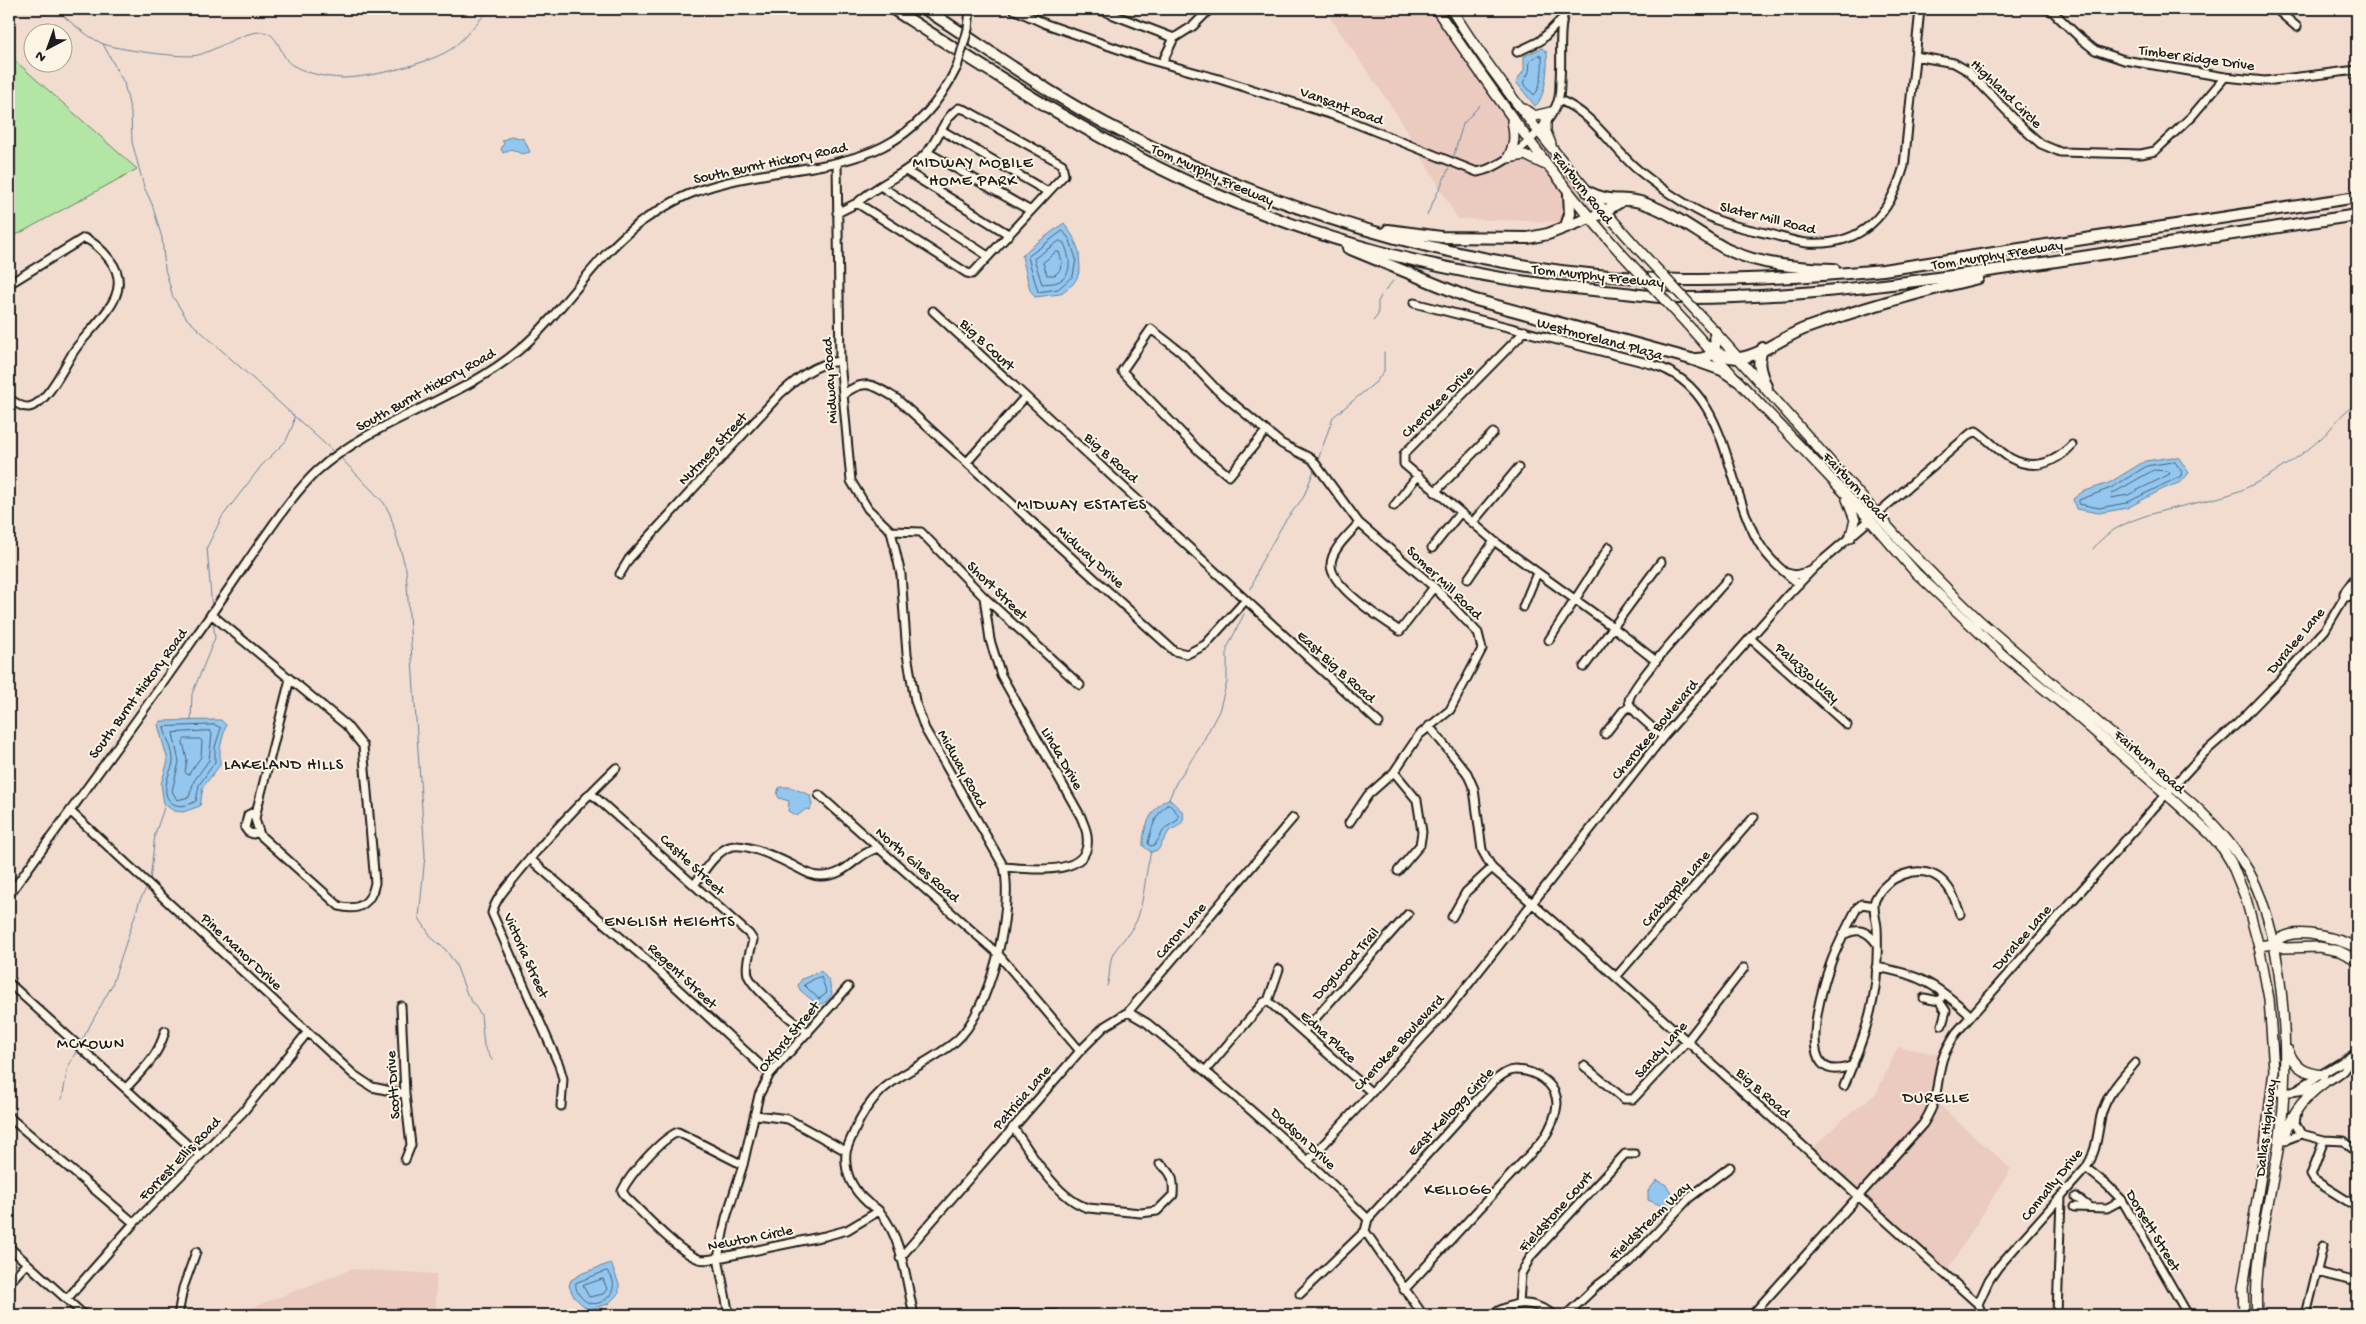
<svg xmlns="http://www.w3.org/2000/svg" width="2366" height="1324" font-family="'Gochi Hand',sans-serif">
	<rect width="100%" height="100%" fill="#f2dccf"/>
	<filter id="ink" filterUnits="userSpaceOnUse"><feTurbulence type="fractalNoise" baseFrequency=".02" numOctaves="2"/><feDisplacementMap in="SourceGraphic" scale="10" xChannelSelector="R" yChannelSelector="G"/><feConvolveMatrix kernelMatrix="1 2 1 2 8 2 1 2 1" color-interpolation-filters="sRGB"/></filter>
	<g filter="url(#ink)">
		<path fill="#ebcac0" d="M1324,9H1443L1480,65L1605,223L1458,219L1395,111Z
			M1898,1047L1943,1055L1934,1100L2011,1169L1945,1274L1811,1150L1843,1119L1876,1094Z
			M352,1269L436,1274V1315H239L240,1312Z"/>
		<path fill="#b3e5a5" stroke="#688060" d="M11,57L137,169L9,239V59Z"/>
		<path fill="#93c7f0" stroke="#63839b" d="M1542,48L1547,52C1548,65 1546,98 1535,106L1516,82L1524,70V56Z
			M511,136L524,139L530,152L522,154L511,149L503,153L501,149L504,143L502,141Z
			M1064,223L1074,238L1079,252L1080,269L1077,278L1073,284L1060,294L1035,297L1030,290L1022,256L1030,248Z
			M2173,457L2179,458L2189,473L2181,482L2163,489L2127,508L2099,513L2076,509L2073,499L2082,492L2109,483L2145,461Z
			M215,720H221L226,725L220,748V765L203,787L200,806L183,812L174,811L164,804L161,784L168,761L158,725L161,721Z
			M781,787H790L810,795L812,805L810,810L806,809L797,816L788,811L789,801L779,798L777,794L779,788Z
			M1169,799L1183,812C1186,825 1177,826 1169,831L1158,850L1151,852L1143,846C1142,829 1153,804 1169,799Z
			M821,971L829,981L832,994L826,1002L818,1005L800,990L798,985L802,979Z
			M1657,1180L1665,1184L1673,1195L1671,1202L1665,1207L1648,1200V1191Z
			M611,1263L619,1284V1293L608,1304L588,1310L574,1297L569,1286L571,1280L583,1273Z"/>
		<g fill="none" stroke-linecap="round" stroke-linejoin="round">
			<path stroke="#4c6071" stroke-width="1" d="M1539,55L1542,57C1543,67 1541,90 1534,95L1523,83L1529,72L1530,61Z
				M1063,231L1070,240L1076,259L1073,276L1058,289L1038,292L1028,257Z
				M1060,241L1064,243C1069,255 1075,276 1057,282C1053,284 1046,283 1042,284L1034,259Z
				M1056,252H1059L1062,261L1060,270L1055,275H1047L1043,263Z
				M2175,462L2182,472L2181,476L2126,503L2099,508L2079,504V500L2111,488L2147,466Z
				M2154,470L2168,471L2170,474L2128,495L2111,498L2112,494Z
				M215,725L221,728L215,747V762L199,785L196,801C178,812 161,803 167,781C168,774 172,769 173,762C174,750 166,739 164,727Z
				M210,731L212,734L209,760L194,781L189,797L177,800L172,791L179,762L173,733Z
				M185,739H200L202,741L201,757L188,775L185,772L187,760L183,742Z
				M1167,805H1170L1178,814V820L1165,828L1155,845L1150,846L1148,843C1151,829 1156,813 1167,805Z
				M821,977L827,993L819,999L804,985L816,978Z
				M607,1271C627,1290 596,1316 581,1297C577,1292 575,1288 576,1283Z
				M603,1279L607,1289L603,1294L589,1297L583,1286Z"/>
			<path stroke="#63839b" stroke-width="1" d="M56,9C70,22 84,34 101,43C112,49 187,59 198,55C217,50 244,31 262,32C281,33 279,59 294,66C309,74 325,77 342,78C368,78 434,63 454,47C468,36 477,20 491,9
				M103,44L124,83L131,113L132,142L144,187L152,204L162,238L165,269L173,297L187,319L336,454
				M1453,158L1463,124L1480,105
				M1427,215L1450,166
				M1385,291L1393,281
				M1373,321L1378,315V302L1381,296
				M339,456L384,503L390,514L406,569L425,855L419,918L432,938L446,950L456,965L467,994L481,1015L484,1046L492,1060
				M1318,460L1333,417L1376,382L1384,371V352
				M2093,549C2121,509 2196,508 2239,491C2260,483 2302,456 2319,440C2333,429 2341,411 2357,404
				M1251,589L1259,566L1285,521L1303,498L1315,468
				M212,609L207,547L222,517L262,465L286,441L293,425L294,417
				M191,720L192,694L215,638L213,620
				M1169,799L1176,783L1200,747L1219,711L1227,682V648L1244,614
				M150,882L155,834L165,805
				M1107,986C1111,975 1108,962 1114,952C1122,940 1133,931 1138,917C1145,895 1145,873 1151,852
				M80,1044L112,985L140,900L147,887
				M62,1099L68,1067L77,1050"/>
			<g stroke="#1c1c1c" stroke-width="11">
				<path id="minor" d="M1013,9L1046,24L1147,59L1219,79L1342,118L1477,172C1506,167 1548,129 1558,101C1560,95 1560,87 1560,81C1562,57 1558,32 1565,9
					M1095,9L1106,12
					M1107,9L1106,12L1174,38
					M2050,9L2080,38L2095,50L2124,60L2225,77L2265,81L2357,70
					M2276,9L2297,27
					M968,29L970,9
					M1517,52L1540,41L1562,19
					M1915,56L1954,63L1968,71L2026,131L2041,144L2060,152L2141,154L2155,151L2192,116L2225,77
					M1162,63L1174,38L1193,26L1210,9
					M1559,100C1593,113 1611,147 1638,170C1658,186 1688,207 1712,218C1730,226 1751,230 1770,234C1782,237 1795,242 1807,243C1862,247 1890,215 1904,166L1920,9
					M959,108L966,110L1062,164L1064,175L972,274L967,273L857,203C878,183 907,175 928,151C939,138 945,116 959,108Z
					M943,131L1048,192
					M927,152L1029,210
					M837,164L840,361L851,481L868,509L891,531L901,575L907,654L915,701L925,729L1004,867C1014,911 990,1011 956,1041C915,1075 877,1075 854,1132C851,1139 847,1146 846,1153C844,1173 853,1190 868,1203C872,1206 877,1208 880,1212C903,1239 906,1282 914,1315
					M906,171L1008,234
					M882,187L988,256
					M837,213L857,203
					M9,284L84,238C95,242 103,251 110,260C137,295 92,324 74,351C65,365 47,404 29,407C22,408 14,402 9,398
					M1414,303L1651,364C1730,387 1724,484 1759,543C1769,560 1784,572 1799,584
					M933,311L1379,723
					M1525,331L1404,454V464L1494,541L1613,627L1656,661
					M844,394C866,377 875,386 897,399L1174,651L1187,654L1205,645L1245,601
					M1266,431L1229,476L1200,452L1122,371L1151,329L1181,352L1217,390L1282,444L1312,459L1359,523L1434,587L1478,633L1482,649L1450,710L1419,735L1394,772L1368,795L1349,823
					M967,462L1025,397
					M1435,492L1493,433
					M1394,506L1418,475
					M1473,522L1518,468
					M1359,523C1350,534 1331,549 1331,565C1331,587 1383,620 1400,631L1434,587
					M891,531L921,532L984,597L1080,685
					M1432,548L1460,513
					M1787,573L1795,575L1811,571
					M620,574L629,559L780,394C798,378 815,363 840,361
					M1468,579L1494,541
					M984,597L990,640L1001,675L1081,817C1083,823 1087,830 1087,836C1093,878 1030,869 1004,867
					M2344,598L2350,596L2357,586
					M1523,607L1537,573
					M211,614L290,679
					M1750,638L1847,725
					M1549,640L1609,547
					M1584,667L1661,562
					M290,679L346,725L363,746L375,883C371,903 359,912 339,906L260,835L255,819L257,809Z
					M1429,726L1467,773L1474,789L1482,850L1492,868L1616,977L1978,1304
					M1605,734L1623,711L1631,706
					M1663,737C1656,730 1629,710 1629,701C1628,687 1714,595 1728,579
					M1394,772L1417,800L1422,832L1420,845L1398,871
					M589,794L594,796L749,934L753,940C751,950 745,964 748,975C753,990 794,1021 808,1033
					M819,795L998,954L1080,1051
					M70,811L354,1075L372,1087L405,1094
					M256,811L248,815L245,828L248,832L253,834L259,832
					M530,859L651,964L770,1074
					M694,885C703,873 713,855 727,848C741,840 778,858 792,865C800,869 812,877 821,876C848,876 855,854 878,848
					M9,895C70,810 134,726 193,640C216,608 238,575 260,543C278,518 295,492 317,471C376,418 459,401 519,350C564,312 594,257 641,222C657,211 674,200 692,193C797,153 897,190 957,67
					M1452,917L1466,892L1492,868
					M1843,935C1858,927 1867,930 1877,944
					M1876,967C1920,974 1938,986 1971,1016
					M1616,977L1754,817
					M9,983L200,1156
					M1924,998L1939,1001L1941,998
					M1268,1001L1371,1092
					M1939,1001L1946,1011L1942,1025
					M401,1006L405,1094L411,1145L405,1160
					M1128,1012L1147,1023C1224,1086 1297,1148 1368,1219L1365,1231L1423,1315
					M1304,1031L1408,914
					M1853,1065C1790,1091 1822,986 1832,960C1839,942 1848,925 1857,908L1862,904L1874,906
					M1584,1066L1624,1099H1633L1687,1041L1744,968
					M1205,1071L1264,1002L1268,1001L1279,969
					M1844,1086C1858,1052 1872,1018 1876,980C1877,963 1878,944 1877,927C1876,918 1872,908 1875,900C1885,877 1918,863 1939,878C1952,888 1955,900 1960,914
					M126,1088C143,1070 159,1055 165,1031
					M2294,1091L2353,1055
					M2273,1092C2298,1094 2323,1087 2343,1071C2348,1065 2352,1057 2357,1052
					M561,1106L563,1079L559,1065L492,913C496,897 509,885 519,872C549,835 582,801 616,768
					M2297,1111L2295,1123L2301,1134
					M756,1115L788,1119L846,1151
					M9,1117L134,1223
					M1013,1127C1030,1152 1057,1199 1088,1208L1141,1213L1157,1211L1173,1195C1174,1181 1173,1172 1160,1164
					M2285,1140L2301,1134L2324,1140L2344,1141L2357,1153
					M2324,1140L2311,1175L2314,1180L2357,1207
					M1309,1160L1449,1009L1663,737L1789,594L1815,567L1970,434L1976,431C1988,439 1998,451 2010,458C2034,471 2055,463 2072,445
					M743,1165L678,1132C661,1139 630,1174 622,1191L626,1197C642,1212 679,1253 699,1259C704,1261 712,1259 718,1258L825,1236L847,1230L879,1211
					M2086,1168L2107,1185L2122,1200L2188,1315
					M2076,1197L2089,1207
					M2074,1207L2107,1208L2122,1200
					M1368,1219L1494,1081C1501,1076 1507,1070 1515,1070C1534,1070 1557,1083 1557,1104C1556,1118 1550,1129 1543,1140L1404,1290
					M9,1247L84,1315
					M900,1258L1080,1051L1105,1026L1128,1012L1293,818
					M2317,1272L2357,1282
					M9,1283L27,1263
					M1300,1294L1365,1231
					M67,1299L134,1223L243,1112L307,1033
					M1519,1303L1521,1274L1531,1256L1625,1154H1635
					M178,1315L183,1288L196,1252
					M729,1315L718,1258L726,1218L743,1165L759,1095L770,1074L848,987
					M1491,1315C1514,1301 1531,1299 1554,1315
					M1566,1315L1598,1285L1629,1262L1689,1198L1730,1167
					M1752,1315L1923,1124C1939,1099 1935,1091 1941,1065C1943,1053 1950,1043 1956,1033L2159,802L2204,753L2238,723L2280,680L2325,630L2344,598V593L2357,575
					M1982,1315L1978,1304L1989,1280L1998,1267L2086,1168C2097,1151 2097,1135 2101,1116C2106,1095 2121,1079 2135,1063
					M2057,1315L2061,1197
					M2306,1315L2323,1246"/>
			</g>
			<g stroke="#1c1c1c" stroke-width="12">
				<path id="major" d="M1436,9C1493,92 1551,175 1619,251
					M1451,9C1506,96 1572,175 1641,252
					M1524,109L1534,116L1551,112
					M1546,120V132L1551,144
					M1508,158C1515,144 1515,136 1512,121
					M1508,158L1525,155L1543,164
					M1686,323L1737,380L1862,511L1916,573L2004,656L2071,711L2173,800L2210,834L2223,849L2231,862L2246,899L2260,951L2269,999L2274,1070L2263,1162L2243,1288L2244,1315
					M1708,324L1906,547L1947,589L1980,621L2194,805C2211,821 2228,839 2241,859C2287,925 2291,1065 2279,1143C2271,1199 2253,1258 2257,1315
					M1847,499L1855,520L1850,538
					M2273,944C2276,942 2279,938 2283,937C2301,928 2340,939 2357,948
					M2259,946L2273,944L2285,948L2319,947L2339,951L2357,960
					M2288,1050C2295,1068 2305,1073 2323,1075
					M2285,1140C2288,1115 2305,1097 2324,1083
					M969,1315H1056"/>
			</g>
			<g stroke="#1c1c1c" stroke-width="14">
				<path id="highway" d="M893,9C997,76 1100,144 1213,193C1341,249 1477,281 1616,292C1636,294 1657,298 1677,298C1796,299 1913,282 2030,265C2139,248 2248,231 2357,215
					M925,9C989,50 1051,96 1120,131C1294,220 1488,276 1684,280C1750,281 1817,276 1883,270L2357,197
					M1588,192C1613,205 1624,195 1646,204C1675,214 1700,235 1726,249C1759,265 1799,268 1834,269
					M1566,226L1570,214L1569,194
					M1388,230L1441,237L1528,238L1548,234L1600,214L1620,202
					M1348,248L1472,299L1691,359L1722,370L1737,380
					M1708,347C1718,353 1728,359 1740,358C1761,355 1785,336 1806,328C1862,308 1920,292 1978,278
					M1763,348C1755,364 1762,375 1767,389
					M1695,359C1714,359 1717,350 1715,332"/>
			</g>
			<use href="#minor" stroke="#fcf5e5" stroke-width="7"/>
			<use href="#major" stroke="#fcf5e5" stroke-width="9"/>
			<use href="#highway" stroke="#fcf5e5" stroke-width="10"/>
			<g stroke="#1c1c1c" stroke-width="11" stroke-linecap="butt">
				<path id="minor-bridge" d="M957,67L968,29"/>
			</g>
			<g stroke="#1c1c1c" stroke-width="12" stroke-linecap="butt">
				<path id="major-bridge" d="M1619,251L1686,323
					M1641,252L1708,324"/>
			</g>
			<use href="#minor-bridge" stroke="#fcf5e5" stroke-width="7"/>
			<use href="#major-bridge" stroke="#fcf5e5" stroke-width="9"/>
		</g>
	</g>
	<g text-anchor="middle" stroke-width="4" stroke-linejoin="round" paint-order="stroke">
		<g font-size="15" fill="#1c1c1c" stroke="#fcf5e5">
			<text transform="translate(2197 57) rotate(8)" y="5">Timber Ridge Drive</text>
			<text transform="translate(2007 93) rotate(44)" y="5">Highland Circle</text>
			<text transform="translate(1342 105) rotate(20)" y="5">Vansant Road</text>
			<text transform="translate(770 162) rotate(-12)" y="5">South Burnt Hickory Road</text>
			<text transform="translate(1213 174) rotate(24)" y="5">Tom Murphy Freeway</text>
			<text transform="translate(1583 187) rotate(51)" y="5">Fairburn Road</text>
			<text transform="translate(1768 217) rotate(14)" y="5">Slater Mill Road</text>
			<text transform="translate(1997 254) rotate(-9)" y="5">Tom Murphy Freeway</text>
			<text transform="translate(1598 275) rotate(6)" y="5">Tom Murphy Freeway</text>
			<text transform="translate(1600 338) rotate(15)" y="5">Westmoreland Plaza</text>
			<text transform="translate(988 344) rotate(43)" y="5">Big B Court</text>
			<text transform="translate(829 381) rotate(-94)" y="5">Midway Road</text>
			<text transform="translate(425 389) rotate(-29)" y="5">South Burnt Hickory Road</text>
			<text transform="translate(1437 401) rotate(-45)" y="5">Cherokee Drive</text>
			<text transform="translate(712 448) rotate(-47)" y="5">Nutmeg Street</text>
			<text transform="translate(1112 457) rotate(42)" y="5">Big B Road</text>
			<text transform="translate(1856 486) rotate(47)" y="5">Fairburn Road</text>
			<text transform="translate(1091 556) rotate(42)" y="5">Midway Drive</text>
			<text transform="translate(1445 582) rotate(44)" y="5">Somer Mill Road</text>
			<text transform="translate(998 590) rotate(44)" y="5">Short Street</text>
			<text transform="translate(2295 640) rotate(-50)" y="5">Duralee Lane</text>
			<text transform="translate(1337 666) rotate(42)" y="5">East Big B Road</text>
			<text transform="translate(1808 672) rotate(42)" y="5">Palazzo Way</text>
			<text transform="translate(137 693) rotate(-54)" y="5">South Burnt Hickory Road</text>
			<text transform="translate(1654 729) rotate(-50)" y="5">Cherokee Boulevard</text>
			<text transform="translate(1063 758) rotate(60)" y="5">Linda Drive</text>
			<text transform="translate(2150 761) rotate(41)" y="5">Fairburn Road</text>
			<text transform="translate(963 768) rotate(61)" y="5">Midway Road</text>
			<text transform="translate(693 864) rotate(43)" y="5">Castle Street</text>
			<text transform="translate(918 864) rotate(41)" y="5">North Giles Road</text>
			<text transform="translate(1675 888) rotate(-49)" y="5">Crabapple Lane</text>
			<text transform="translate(1180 930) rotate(-49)" y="5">Caron Lane</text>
			<text transform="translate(2021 937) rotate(-49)" y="5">Duralee Lane</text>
			<text transform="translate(242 951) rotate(43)" y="5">Pine Manor Drive</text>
			<text transform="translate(527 955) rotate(66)" y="5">Victoria Street</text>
			<text transform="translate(1345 963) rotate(-48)" y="5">Dogwood Trail</text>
			<text transform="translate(683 975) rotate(43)" y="5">Regent Street</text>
			<text transform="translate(788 1036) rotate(-50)" y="5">Oxford Street</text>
			<text transform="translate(1329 1036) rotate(42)" y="5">Edna Place</text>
			<text transform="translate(1398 1042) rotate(-47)" y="5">Cherokee Boulevard</text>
			<text transform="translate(1660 1049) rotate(-48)" y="5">Sandy Lane</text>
			<text transform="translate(392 1085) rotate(-94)" y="5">Scott Drive</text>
			<text transform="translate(1764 1092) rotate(42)" y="5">Big B Road</text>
			<text transform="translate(1021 1097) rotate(-49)" y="5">Patricia Lane</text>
			<text transform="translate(1450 1111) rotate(-46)" y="5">East Kellogg Circle</text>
			<text transform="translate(2265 1128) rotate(-83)" y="5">Dallas Highway</text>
			<text transform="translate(1304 1138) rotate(43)" y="5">Dodson Drive</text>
			<text transform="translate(179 1158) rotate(-46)" y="5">Forrest Ellis Road</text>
			<text transform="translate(2051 1184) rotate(-51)" y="5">Connally Drive</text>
			<text transform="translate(1555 1211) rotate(-48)" y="5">Fieldstone Court</text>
			<text transform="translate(1649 1220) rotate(-44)" y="5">Fieldstream Way</text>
			<text transform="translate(2154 1230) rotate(59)" y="5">Dorsett Street</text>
			<text transform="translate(750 1237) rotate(-11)" y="5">Newton Circle</text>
		</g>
		<g font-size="16" letter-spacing="1" fill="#1c1c1c" stroke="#fcf5e5">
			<text x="973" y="167">MIDWAY MOBILE<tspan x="973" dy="18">HOME PARK</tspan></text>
			<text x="1082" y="509">MIDWAY ESTATES</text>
			<text x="284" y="769">LAKELAND HILLS</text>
			<text x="670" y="926">ENGLISH HEIGHTS</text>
			<text x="91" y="1048">MCKOWN</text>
			<text x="1936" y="1102">DURELLE</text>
			<text x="1458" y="1194">KELLOGG</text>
		</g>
	</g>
	<rect width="2366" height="1324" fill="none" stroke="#fcf5e5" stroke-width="30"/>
	<rect x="15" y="15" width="2336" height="1294" fill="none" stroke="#1c1c1c" stroke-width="2" filter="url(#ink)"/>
	<g transform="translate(48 48) rotate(221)"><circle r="24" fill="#fcf5e5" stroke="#a29e95"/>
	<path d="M0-4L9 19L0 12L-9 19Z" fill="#1c1c1c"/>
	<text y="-8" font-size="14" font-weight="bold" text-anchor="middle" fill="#1c1c1c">N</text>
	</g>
</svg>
